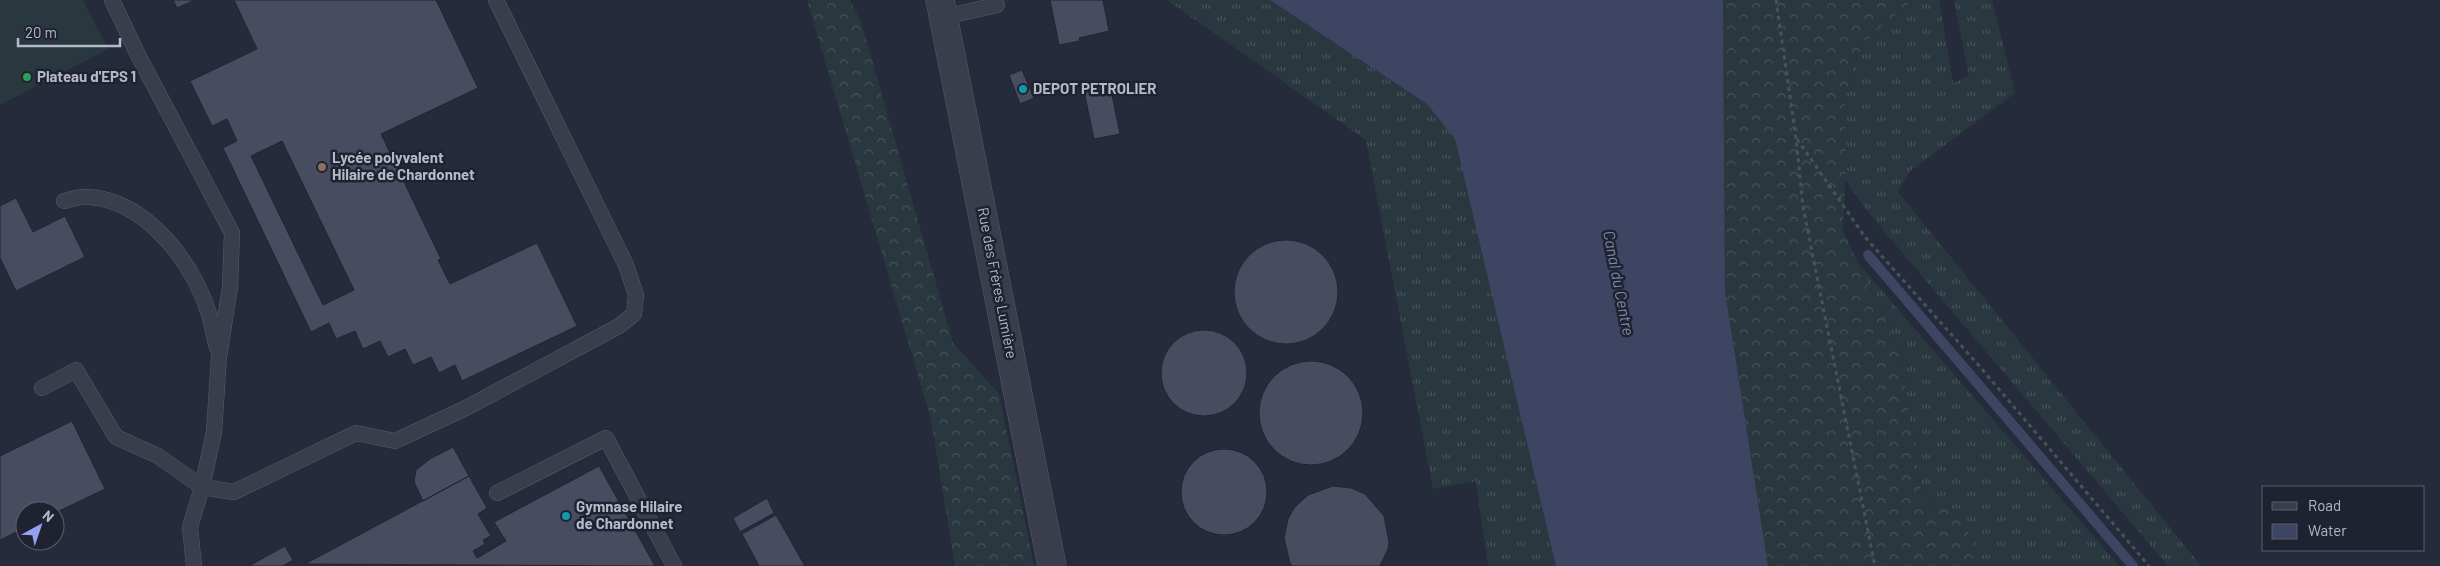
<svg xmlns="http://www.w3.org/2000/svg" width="2440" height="566" font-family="Barlow,sans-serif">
	<defs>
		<pattern id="grass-tufts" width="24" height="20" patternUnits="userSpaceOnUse" patternTransform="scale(1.25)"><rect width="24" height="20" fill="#29383e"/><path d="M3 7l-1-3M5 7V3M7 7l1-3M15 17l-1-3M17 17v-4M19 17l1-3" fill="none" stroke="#465358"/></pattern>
		<pattern id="forest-crowns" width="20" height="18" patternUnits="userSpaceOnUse" patternTransform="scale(1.25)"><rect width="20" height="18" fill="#29383e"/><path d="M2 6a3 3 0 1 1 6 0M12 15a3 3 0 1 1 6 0" fill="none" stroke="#465358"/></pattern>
	</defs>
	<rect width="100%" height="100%" fill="#262b3c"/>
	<path fill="url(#grass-tufts)" d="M1167,0H1270L1428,104L1455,139L1556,566H1488L1476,481L1433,489L1366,140Z
		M1912,0H1939L1953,83L1969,76L1954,0H1992L2015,93L1910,171L1898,192L2201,566H2168L1868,212L1845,180L1844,110L1850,77L1865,41Z
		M1858,263L2119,566H1977L1976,552L1961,513L1922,500L1900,352Z"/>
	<path fill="url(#forest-crowns)" d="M807,0H850L861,22L953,343L999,394L1034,566H955L931,419Z
		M1723,0H1912L1865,41L1850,77L1844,110L1846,155L1843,231L1900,352L1922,500L1961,513L1976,552L1977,566H1768L1725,291Z"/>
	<path fill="#29383e" d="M0,0H83L108,49L0,105Z"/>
	<path fill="#3d4563" d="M1270,0H1723L1725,291L1768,566H1556L1455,139L1427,104Z"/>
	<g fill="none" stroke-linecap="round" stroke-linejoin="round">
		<path stroke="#3d4563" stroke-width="10" d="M1868,255L2133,566"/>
	</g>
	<path fill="#484c60" stroke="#212433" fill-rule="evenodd" d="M173,0H195L177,8Z
		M234,0H436L478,88L381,134L441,259L438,260L450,284L537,243L577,326L462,381L455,365L439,373L431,357L413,365L405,349L388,357L380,341L363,349L355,331L336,339L329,323L311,332L223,148L237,141L227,119L212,126L190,81L257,49ZM282,141L354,290L323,305L251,156Z
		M1050,0H1103L1109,31L1079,38L1080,41L1059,45Z
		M1022,70L1034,98L1020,104L1009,75Z
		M1110,85L1120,134L1094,139L1084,91Z
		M16,198L33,232L65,216L85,257L16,291L0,258V206Z
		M1234 292a52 52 0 1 1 104 0a52 52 0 1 1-104 0Z
		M1161 373a43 43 0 1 1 86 0a43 43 0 1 1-86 0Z
		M1259 413a52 52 0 1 1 104 0a52 52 0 1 1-104 0Z
		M72,421L105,489L55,513V511H25V528L0,540V456Z
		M453,447L469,476L423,501L414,482L416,470L430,459Z
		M1181 492a43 43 0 1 1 86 0a43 43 0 1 1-86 0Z
		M599,466L655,566L305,564L469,476L487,508L478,514L491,536L483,540L485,544L473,551L477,558L506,541L494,522Z
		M1333,486L1351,488L1365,494L1384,516L1389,542L1388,549L1380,566H1292L1290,563L1284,538L1288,519L1294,508L1308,495Z
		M767,498L774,513L740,532L733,518Z
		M776,515L805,566H759L742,534Z
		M285,546L293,560L283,566H249Z"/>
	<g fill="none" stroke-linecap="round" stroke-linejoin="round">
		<g stroke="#585b6a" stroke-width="16">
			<path id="lane" d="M112,0L137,53L232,233L230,287L219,357L214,432L202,487L190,527L194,566
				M944,17L997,5
				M64,201C72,199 82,196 90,197C148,202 193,263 209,314C212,325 214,337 217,348
				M42,388L76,370L116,437L158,456L202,487L234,492L356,433L395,441L466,408L619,326L634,314L636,295L626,265L496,0
				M497,493L606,438L674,566"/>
		</g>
		<g stroke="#585b6a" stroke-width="29">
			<path id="street" d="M940,0L1052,566"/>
		</g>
		<path stroke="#46535a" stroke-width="3" stroke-dasharray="4 4" stroke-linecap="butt" d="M1776,0L1796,138L1803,207L1875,566
			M1797,139L1865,237L1981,368L2149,566"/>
		<use href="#lane" stroke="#3a3d4c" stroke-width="15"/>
		<use href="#street" stroke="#3a3d4c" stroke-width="28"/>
	</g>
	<circle fill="#2e9e5b" stroke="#1f2231" stroke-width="2" cx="27" cy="77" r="5"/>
	<g fill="#0f9aa8" stroke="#1f2231" stroke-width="2">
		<circle cx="1023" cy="89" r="5"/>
		<circle cx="566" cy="516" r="5"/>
	</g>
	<circle fill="#8d6e63" stroke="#1f2231" stroke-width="2" cx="322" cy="167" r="5"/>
	<g text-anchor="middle" stroke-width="5" stroke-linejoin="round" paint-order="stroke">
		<g font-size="15" font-weight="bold" fill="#b6b9c7" stroke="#1f2231" text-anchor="start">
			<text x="37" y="82">Plateau d'EPS 1</text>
			<text x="1033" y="94">DEPOT PETROLIER</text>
			<text x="332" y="163">Lycée polyvalent<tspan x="332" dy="17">Hilaire de Chardonnet</tspan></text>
			<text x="576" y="512">Gymnase Hilaire<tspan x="576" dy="17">de Chardonnet</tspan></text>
		</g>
		<g font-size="15" fill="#b6b9c7" stroke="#1f2231">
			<text transform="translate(997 283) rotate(79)" y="5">Rue des Frères Lumière</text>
		</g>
		<g font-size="16" font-style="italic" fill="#8089ac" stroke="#1f2231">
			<text transform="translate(1619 283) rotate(79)" y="6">Canal du Centre</text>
		</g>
	</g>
	<rect x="2262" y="486" width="162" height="65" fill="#1f2231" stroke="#5b5e6d"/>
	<rect x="2272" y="502" width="25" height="8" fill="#3a3d4c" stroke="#5b5e6d"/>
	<text x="2308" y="511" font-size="15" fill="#b6b9c7">Road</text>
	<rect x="2272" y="524" width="25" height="15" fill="#3d4563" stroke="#5b5e6d"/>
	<text x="2308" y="536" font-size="15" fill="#b6b9c7">Water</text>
	<g transform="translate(40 526) rotate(40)"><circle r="24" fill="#1f2231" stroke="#5b5e6d"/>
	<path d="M0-4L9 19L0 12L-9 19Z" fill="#94a2ef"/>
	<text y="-8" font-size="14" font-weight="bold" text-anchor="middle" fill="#b6b9c7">N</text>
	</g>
	<path d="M18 38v8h102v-8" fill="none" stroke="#b6b9c7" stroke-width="2.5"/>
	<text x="25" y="38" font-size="15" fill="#b6b9c7" stroke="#1f2231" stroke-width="4" paint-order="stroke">20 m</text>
</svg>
